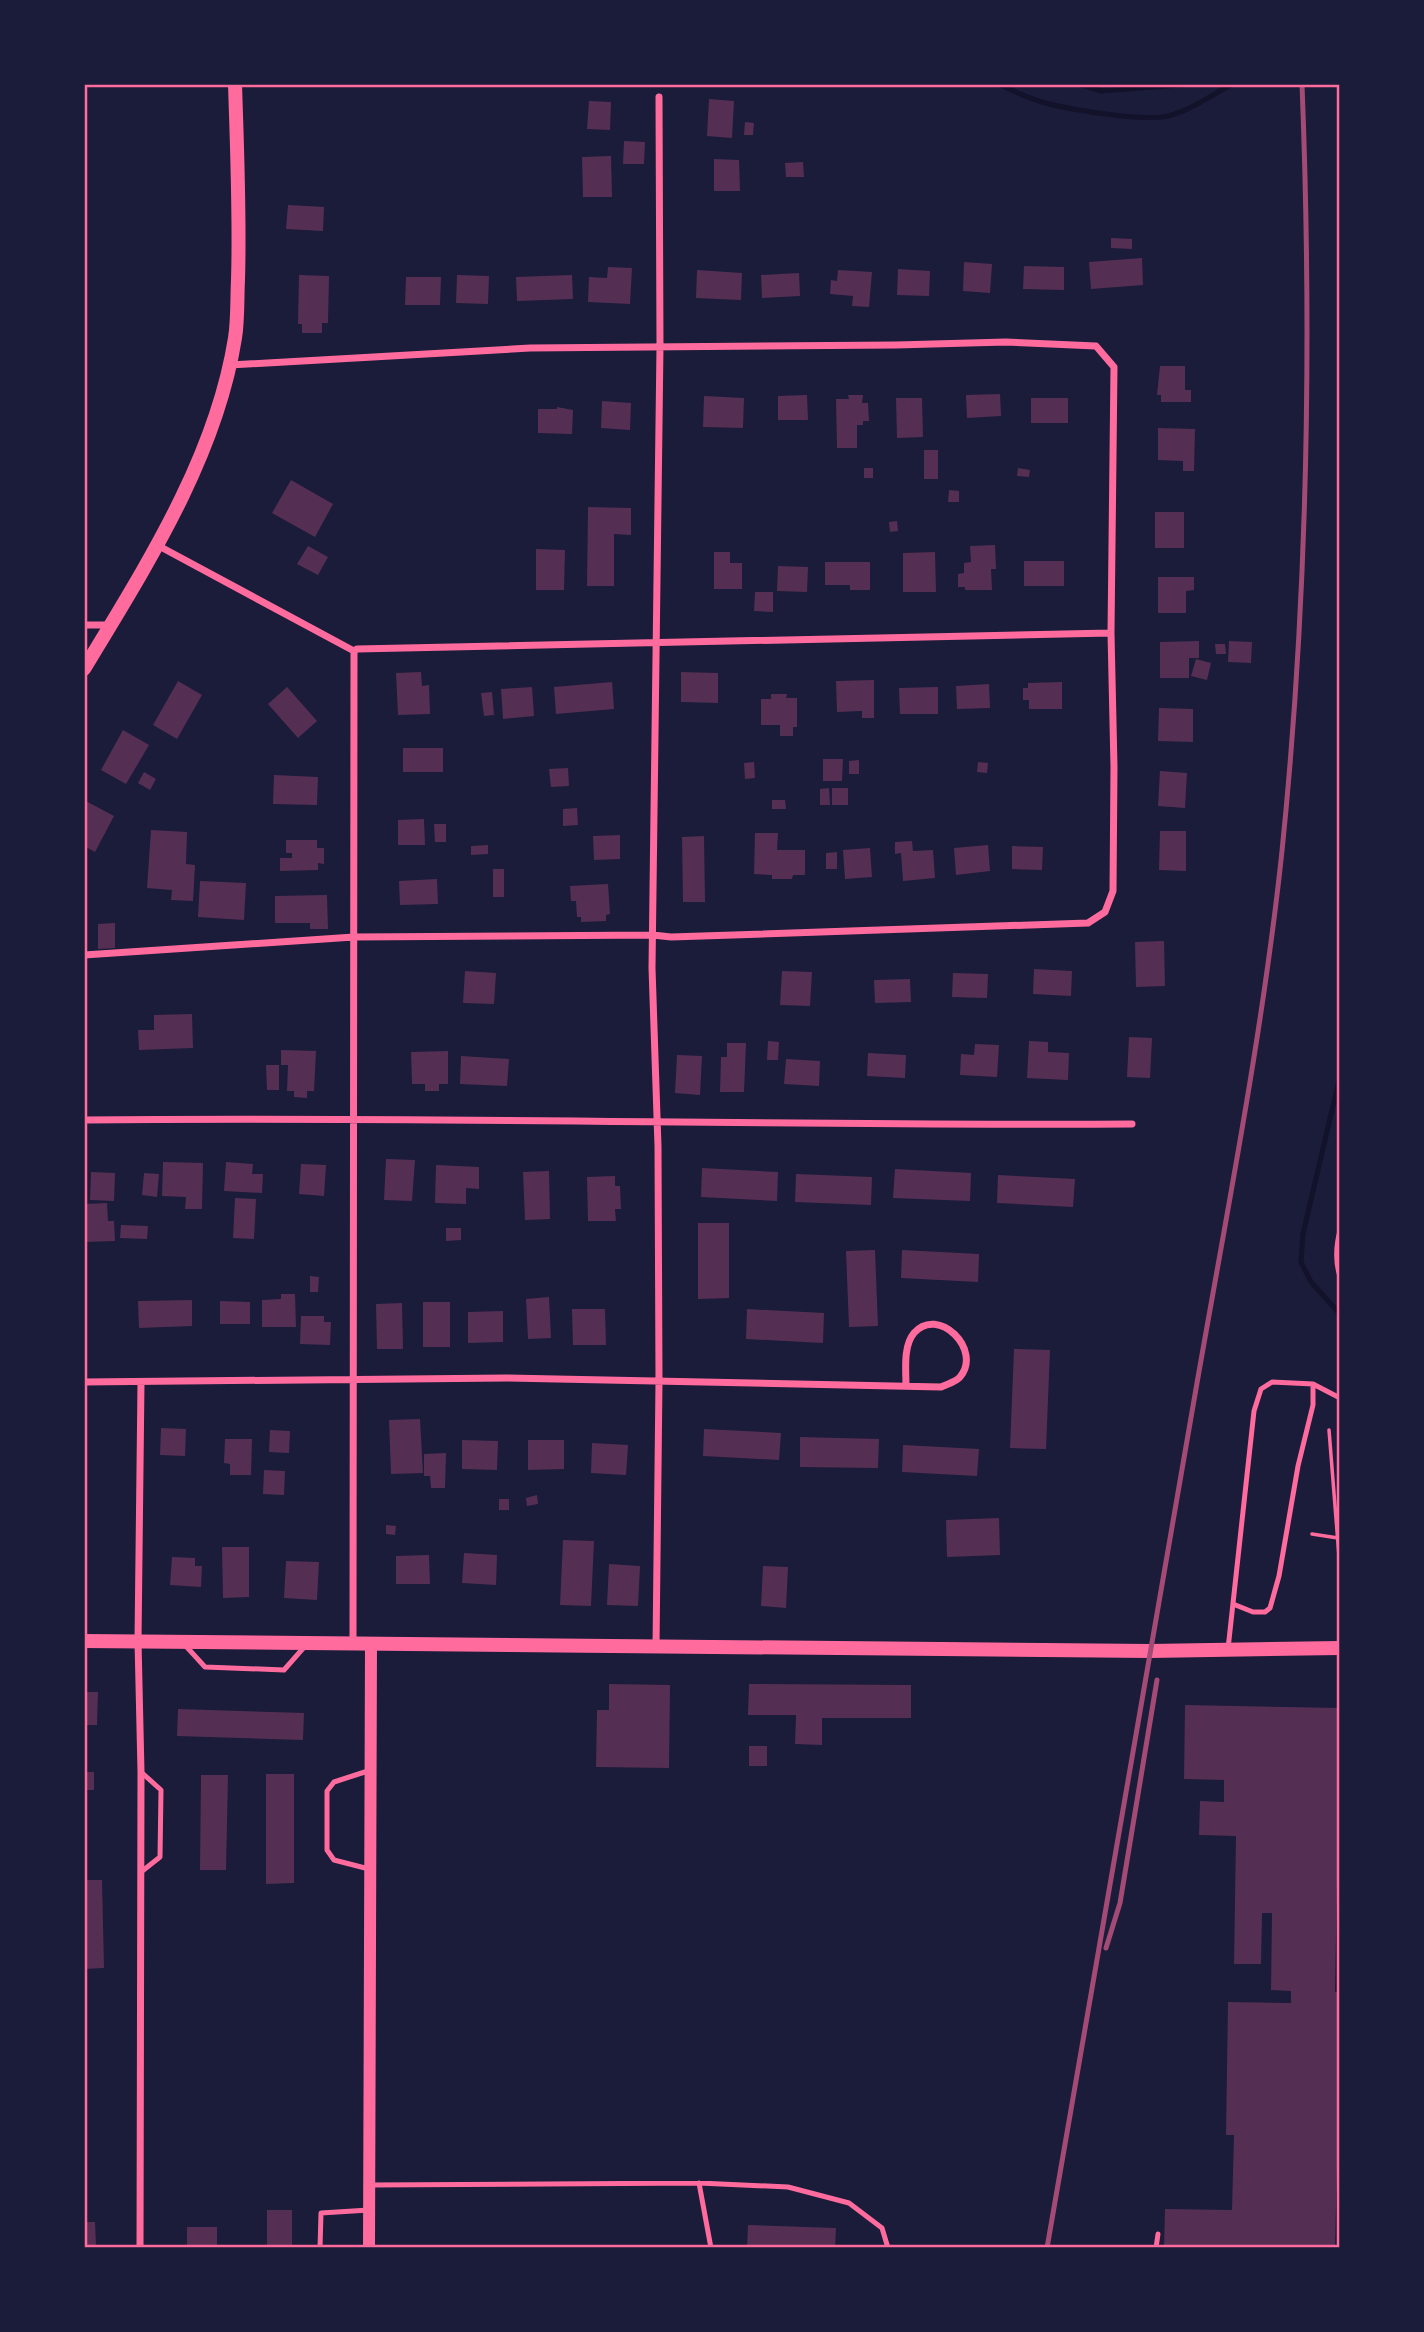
<svg xmlns="http://www.w3.org/2000/svg" width="1424" height="2332" font-family="'Space Grotesk',sans-serif">
	<rect width="100%" height="100%" fill="#1b1b3a"/>
	<g fill="none" stroke-linecap="round" stroke-linejoin="round">
		<path stroke="#12122b" stroke-width="5" d="M999,84C1012,90 1025,97 1039,101C1064,109 1144,122 1168,116C1191,110 1211,96 1232,84
			M1079,84L1101,91L1192,84
			M1340,1076L1303,1234L1301,1262L1311,1282L1340,1314"/>
	</g>
	<path fill="#542f53" d="M709,99L734,101L732,138L707,136Z
		M589,101L611,102L610,130L587,129Z
		M745,122L754,123L753,135H744Z
		M624,141L645,142L644,164H623Z
		M611,156L612,197H583L582,157Z
		M714,159L739,160L740,191H714Z
		M803,162L804,177H786L785,163Z
		M288,205L324,207L323,231L286,229Z
		M1111,238L1132,239V249L1111,248Z
		M1142,258L1143,285L1091,289L1089,262Z
		M964,262L992,264L990,293L963,291Z
		M1024,266L1064,267V290L1023,289Z
		M608,267L632,268L630,304L588,302L589,277L607,278Z
		M898,269L930,271L929,296L897,295Z
		M697,270L742,273L741,300L696,298Z
		M838,270L872,272L869,307L852,306L853,296L830,294L831,280L837,281Z
		M799,273L800,296L762,298L761,275Z
		M299,275L329,276L328,323H322V333H302V324H298Z
		M457,275L489,276L488,304L456,303Z
		M572,275L573,299L517,301L516,277Z
		M406,277H441L440,305H405Z
		M1160,366H1185V390H1191V402H1161V395H1157Z
		M1000,394L1001,416L967,418L966,395Z
		M807,395L808,420H778V396Z
		M848,395H863L862,403H868L869,421H863V425H857V448H837L836,399H849Z
		M704,396L744,398L743,428L703,427Z
		M896,398H922L923,437L897,438Z
		M1031,398H1068V423H1031Z
		M602,401L631,403L630,430L601,428Z
		M557,407L573,410L572,434L538,433V409H557Z
		M1158,428L1195,429L1194,471H1183V461L1158,460Z
		M924,450H938V479H924Z
		M864,468H873V478H864Z
		M1018,468L1030,470L1029,477L1017,476Z
		M291,480L333,504L315,537L272,513Z
		M949,490L959,491V502H948Z
		M588,507L631,508V535L614,534V586H587Z
		M1155,512H1184V548H1155Z
		M897,521L898,531L890,532L889,522Z
		M995,545L996,569H991L992,590H965V587H958V574L964,573V563L971,562L970,546Z
		M308,546L328,557L318,575L297,564Z
		M536,549L565,550L564,590H536Z
		M714,552H730V563H742V589H714Z
		M935,552L936,592H903V553Z
		M1024,561H1064V586H1024Z
		M825,562H870V590H850V585H825Z
		M778,566L808,567L807,592L777,591Z
		M1158,577H1194V590L1186,591V613H1158Z
		M755,592H773V612L754,611Z
		M1199,641V658H1189V678H1160V642Z
		M1229,641L1252,642L1251,663L1228,662Z
		M1215,644H1225L1226,654H1216Z
		M1196,659L1211,663L1207,680L1191,676Z
		M421,672L422,686L429,685L430,714L398,715L396,673Z
		M681,672L718,673V703L681,702Z
		M874,680V718H862V711L837,712L836,681Z
		M178,681L202,695L177,739L153,725Z
		M612,682L614,709L556,714L554,687Z
		M1062,682V709H1029V700H1023V688H1028V683Z
		M989,684L990,708L957,709L956,686Z
		M287,687L317,721L298,738L268,704Z
		M532,687L534,716L503,719L501,689Z
		M938,687V714H900L899,688Z
		M492,692L494,715L484,716L481,693Z
		M771,694H787L786,698H797V727H793V736H780V725H761V699H771Z
		M1159,708L1193,709V742L1158,741Z
		M123,730L149,745L126,784L101,770Z
		M403,748H443V772H403Z
		M823,759H843L842,781H823Z
		M859,760V774H849V761Z
		M754,762L755,778L745,779L744,763Z
		M978,762L988,763L987,773L977,772Z
		M568,768L569,786L551,787L549,769Z
		M1160,771L1187,773L1185,808L1158,806Z
		M144,772L156,779L150,790L138,783Z
		M274,775L318,777L317,805L273,804Z
		M829,788L830,805H820V789Z
		M832,788H848V805H832Z
		M84,800L114,816L95,852L84,846Z
		M772,800H785L786,809H772Z
		M577,808L578,825L563,826V809Z
		M424,819L425,845H398V820Z
		M434,824H446V842H435Z
		M151,830L187,832L186,864L195,865L193,901L171,900L172,890L147,888Z
		M1160,831H1186V871L1159,870Z
		M755,833H778L777,850H805V875H793L792,879H772V875L754,874Z
		M620,835V859L594,860L593,836Z
		M704,836L705,902H683L682,837Z
		M286,840H317V848H324V864L318,863V870L280,871V858H292V853H286Z
		M912,841L913,851L933,850L935,878L903,881L901,853L895,854V842Z
		M488,845V854L471,855V846Z
		M988,845L990,871L956,875L954,848Z
		M1012,846L1043,847L1042,870L1012,869Z
		M870,848L872,877L845,879L843,850Z
		M837,852V869H826V853Z
		M493,869H504V897H493Z
		M437,879L438,904L400,905L399,881Z
		M200,881L246,883L244,920L198,917Z
		M608,884L610,914L606,915V921L581,922V917H577L576,901H571L570,886Z
		M327,895L328,929H310V923H275V896Z
		M115,923V948L98,949V924Z
		M1164,941L1165,986L1136,987L1135,942Z
		M1034,969L1072,971L1071,996L1033,994Z
		M465,971L496,973L494,1004L463,1003Z
		M782,971L812,972L810,1006L780,1005Z
		M953,973L988,974L987,998L952,997Z
		M910,979L911,1002L875,1003L874,980Z
		M192,1014L193,1048L139,1050L138,1030H154V1015Z
		M1129,1037L1152,1038L1150,1078L1127,1077Z
		M768,1041L779,1042L778,1060H767Z
		M1029,1041L1048,1042V1052L1069,1053L1068,1080L1027,1078Z
		M727,1043H746L744,1092H720L721,1057H727Z
		M975,1044L999,1045L997,1077L960,1075L961,1054L974,1055Z
		M281,1050L316,1051L314,1091H307V1098L294,1097V1091H287L288,1065H281Z
		M448,1051V1084H439V1091H425V1084H412L411,1052Z
		M868,1053L906,1055L905,1078L867,1076Z
		M677,1055L702,1056L700,1095L675,1093Z
		M461,1056L509,1059L507,1086L460,1084Z
		M786,1059L820,1061L819,1086L784,1084Z
		M266,1065H279V1090H267Z
		M386,1159L415,1160L412,1201L384,1200Z
		M163,1162L203,1163L202,1209H185L186,1197L162,1196Z
		M226,1162L253,1164L252,1174H263L262,1193L224,1191Z
		M301,1164L326,1165L324,1196L299,1194Z
		M436,1165L479,1167V1189L466,1188V1204L435,1203Z
		M702,1168L778,1172L777,1201L701,1197Z
		M895,1169L971,1173L970,1201L893,1198Z
		M549,1171L550,1219L525,1220L523,1172Z
		M91,1172L115,1173L114,1201L90,1200Z
		M144,1173L159,1174L157,1197L142,1195Z
		M796,1174L872,1177L871,1205L795,1202Z
		M998,1175L1075,1179L1073,1207L997,1203Z
		M615,1176V1186H620L621,1209H615L616,1221H588L587,1177Z
		M235,1198L256,1199L254,1239L233,1238Z
		M107,1203L108,1221H114L115,1241L84,1242V1204Z
		M698,1223H729V1298L698,1299Z
		M121,1225L148,1226L147,1239L120,1238Z
		M446,1228H461V1240L446,1241Z
		M875,1250L878,1326L849,1327L846,1251Z
		M902,1250L979,1254L978,1282L901,1278Z
		M310,1276L319,1277L318,1292H310Z
		M281,1294H295L296,1327H262V1300L281,1299Z
		M549,1297L551,1338L528,1339L526,1299Z
		M192,1300V1326L139,1328L138,1301Z
		M220,1301L250,1302V1324H220Z
		M423,1302H450V1347H423Z
		M402,1303L403,1349H377L376,1304Z
		M572,1309H605L606,1345H573Z
		M747,1309L824,1313L823,1343L746,1339Z
		M503,1311V1342L468,1343V1312Z
		M301,1316H324V1322H331L330,1345L300,1344Z
		M1014,1349L1050,1350L1046,1449L1010,1448Z
		M420,1419L423,1473L391,1474L389,1420Z
		M161,1428L186,1429L185,1456L160,1455Z
		M704,1429L781,1433L779,1460L703,1456Z
		M270,1430L290,1431L289,1453L269,1452Z
		M800,1437L879,1439L878,1468L800,1467Z
		M225,1439H252L251,1475H230V1464L224,1463Z
		M462,1440L498,1441L497,1470L462,1469Z
		M528,1440H564V1469L528,1470Z
		M592,1443L628,1445L626,1475L591,1473Z
		M903,1445L979,1449L977,1476L902,1472Z
		M446,1453L445,1488H431L430,1476H424V1454Z
		M264,1470L285,1471L284,1495L263,1494Z
		M537,1495L538,1504L527,1506L526,1498Z
		M499,1499H509V1510H499Z
		M999,1518L1000,1555L947,1557L946,1520Z
		M386,1525L396,1526L395,1535L386,1534Z
		M563,1540L594,1541L591,1606L560,1605Z
		M222,1547H249V1597L223,1598Z
		M464,1553L497,1555L496,1585L462,1583Z
		M429,1555L430,1584H396V1556Z
		M172,1557L195,1558V1566H202L201,1587L170,1585Z
		M286,1561L319,1562L317,1600L284,1598Z
		M609,1564L640,1566L638,1606L607,1605Z
		M763,1566L788,1567L786,1608L761,1606Z
		M609,1684L670,1685L669,1768L596,1767L597,1710H609Z
		M749,1684L911,1685V1718H822V1745L795,1744L796,1715H748Z
		M84,1692H98L97,1725H84Z
		M1185,1705L1340,1708L1335,1992H1340V2036L1335,2248H1164L1165,2209L1232,2210L1234,2135H1226L1228,2002L1291,2003V1991L1271,1990L1272,1913H1262L1261,1964H1234L1236,1836L1199,1835L1200,1801L1224,1802V1780L1184,1779Z
		M178,1709L304,1713L303,1740L177,1736Z
		M749,1746H767V1766H749Z
		M84,1772H94V1790H84Z
		M266,1774H294V1883L266,1884Z
		M201,1775H228L226,1870H200Z
		M84,1880H102L104,1968L84,1969Z
		M267,2210H292V2248H267Z
		M84,2222H95L96,2245H84Z
		M748,2225L836,2228L835,2248H747Z
		M187,2227H217V2248H187Z"/>
	<g fill="none" stroke-linecap="round" stroke-linejoin="round">
		<path stroke="#ff6b9d" stroke-width="3.5" d="M1340,1228C1335,1245 1334,1262 1340,1279
			M1329,1430L1340,1569
			M1312,1534L1338,1538"/>
		<path stroke="#ff6b9d" stroke-width="5" d="M1233,1604L1253,1612H1265L1270,1608L1279,1576L1298,1466L1313,1405V1384
			M184,1644L205,1667L284,1670L306,1645
			M1228,1649L1254,1411L1261,1389L1272,1382L1313,1384L1340,1398
			M141,1772L161,1790L160,1857L141,1872
			M369,1869L334,1860L327,1850V1791L334,1782L371,1770
			M699,2183L711,2248
			M370,2185L699,2183L788,2187L849,2203L882,2228L888,2248
			M320,2248L321,2213L369,2210
			M1156,2248L1158,2234"/>
		<path stroke="#ff6b9d" stroke-width="7" d="M157,545L354,651L357,649L1111,633
			M84,625H110
			M84,955L354,937L653,935L671,937L1088,923L1105,912L1113,891L1114,767L1111,633L1114,367L1096,346L1006,342L896,345L530,348L230,365
			M84,1120C433,1116 783,1126 1132,1124
			M84,1382L507,1378L941,1387C947,1384 956,1382 960,1377C983,1350 938,1305 914,1333C903,1346 906,1370 906,1386
			M353,1644L354,651
			M656,1647L659,1381L658,1146L652,968L660,346L659,97
			M140,2248L141,1772L138,1641L141,1382"/>
		<path stroke="#ff6b9d" stroke-width="12" d="M369,2248L371,1644"/>
		<path stroke="#ff6b9d" stroke-width="14" d="M84,669C146,566 216,458 235,338C238,319 237,299 238,280C240,215 237,149 235,84
			M84,1641L1150,1651L1340,1648"/>
		<path stroke="#a44b75" stroke-width="5" d="M1106,1948L1120,1903L1157,1680
			M1047,2248C1096,1959 1147,1671 1197,1383C1228,1206 1263,1030 1282,851C1308,597 1312,340 1302,84"/>
	</g>
	<rect width="1424" height="2332" fill="none" stroke="#1b1b3a" stroke-width="172"/>
	<rect x="86" y="86" width="1252" height="2160" fill="none" stroke="#ff6b9d" stroke-width="2.5"/>
</svg>
